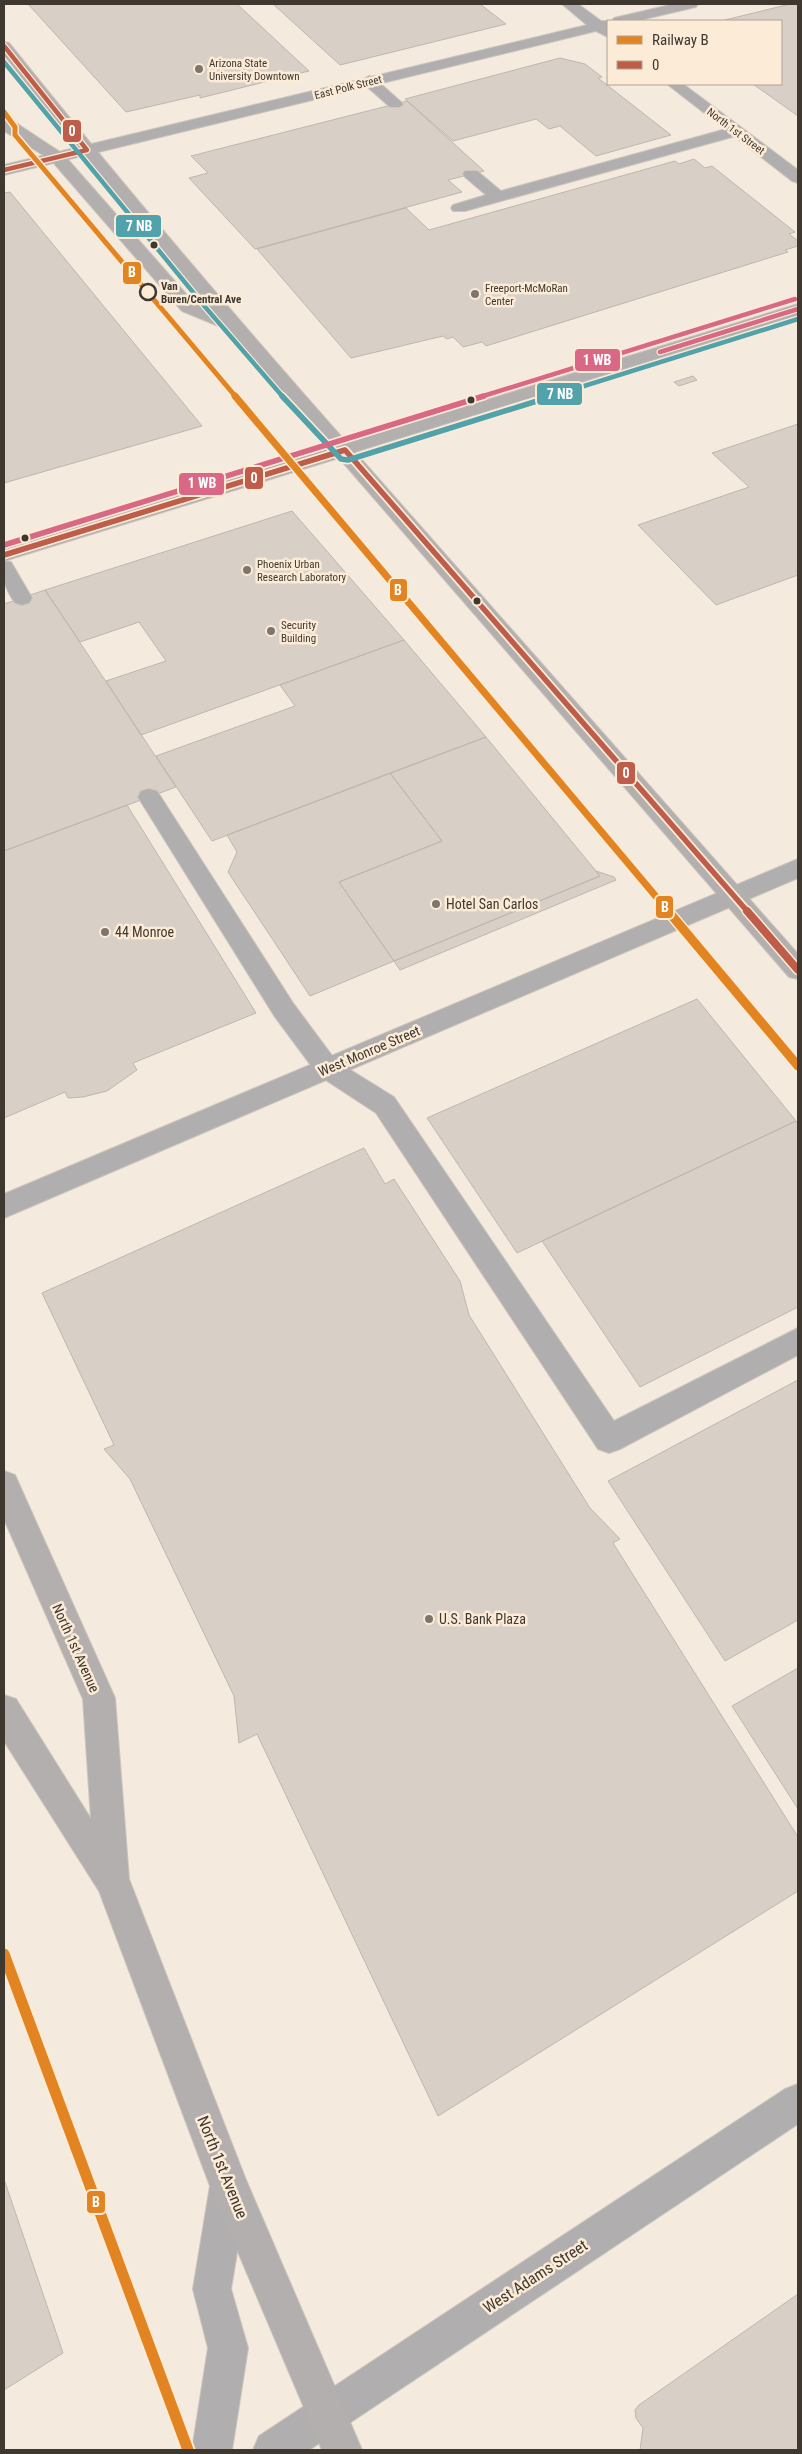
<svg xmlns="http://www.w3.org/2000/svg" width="802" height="2454" font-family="'Roboto Condensed',sans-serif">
	<rect width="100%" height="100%" fill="#f4eade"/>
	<path fill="#d8cfc7" stroke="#bfb6ae" d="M28,4H237L309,71L200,98V95L126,112Z
		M273,4H480L506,24L340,65Z
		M790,4H798V116L753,84H781V21H721Z
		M560,58L585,64L602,77L598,78L671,135L596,156L560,126L549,129L536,119L453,141L405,99Z
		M407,101L484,171L448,180L462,192L255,249L189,178L208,173L191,156Z
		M694,159L705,168L712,166L795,232L789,234L798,241V246L785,250L788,252L486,346L482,342L463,347L453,337L447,339L443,336L351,358L257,249L406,208L429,230L675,161L679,164Z
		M10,192L202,426L4,483V193Z
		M693,376L697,380L679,386L674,382Z
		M798,424V575L716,605L638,525L749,487L712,453Z
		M292,511L404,640L141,735L106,681L166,661L139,622L80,642L45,590Z
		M45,590L176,787L4,851V604Z
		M404,640L486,737L212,841L156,756L295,706L280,685Z
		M486,737L600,876L394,961L339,882L442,841L390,773Z
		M390,773L442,841L339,882L394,961L310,996L228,872L237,852L227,835Z
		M127,805L256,1013L133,1063L137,1070L107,1091L83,1097L68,1098L65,1092L4,1118V851Z
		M596,871L614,877L616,880L400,970L394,961L600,876Z
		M697,999L796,1121L517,1253L427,1118Z
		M796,1121L798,1124V1307L640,1387L542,1241Z
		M364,1148L385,1184L394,1179L460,1281L469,1315L590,1508L620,1539L613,1543L798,1837V1891L438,2116L257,1734L239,1743L234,1696L130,1479L104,1449L114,1445L42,1293Z
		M798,1380V1620L725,1661L608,1481Z
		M798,1668V1809L732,1706Z
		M4,2179L63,2353L4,2390Z
		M798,2294V2450H640L643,2428L636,2418L635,2410L639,2405Z"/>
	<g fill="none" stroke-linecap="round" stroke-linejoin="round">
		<g stroke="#cec6bd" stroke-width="2">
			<path id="lane" d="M369,76L374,78L400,101L403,104L400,107H390L364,84L361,81Z
				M737,126L745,131L743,134L465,211H453L451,208L453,205L486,195L465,177L463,174L465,171H477L501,191Z
				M4,561L11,562L14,567L32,598L29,603L22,605L15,603C4,587 3,579 4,561Z
				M149,789L157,791L293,1003L336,1061L394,1097L614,1421L798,1328V1355L620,1449L609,1453L598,1449L376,1113L318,1075L275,1017L138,797L141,791Z
				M229,2167L242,2173L248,2186L231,2289L248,2348L232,2450H192L208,2348L193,2289L210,2186L216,2173Z"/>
		</g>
		<g stroke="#cec6bd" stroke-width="2">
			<path id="street" d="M562,4H578L601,21H612L614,18L674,4H698L696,7L636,21H608V37L596,31L4,175V165L587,25Z
				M667,84H683L798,170V183L792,181Z
				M798,859V878L4,1218V1194Z
				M798,2084V2124L309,2450H253L259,2436L785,2089Z"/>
		</g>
		<g stroke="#cec6bd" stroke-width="2">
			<path id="primary" d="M4,42L9,43C118,179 231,312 347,443L798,304V315L355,452L798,954V979L789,977L339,458L4,561V548L330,448L228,330L182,311L51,160L4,131V117L10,119L63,154L194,303L213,311L96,172L4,55Z
				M4,1471L15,1475L115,1698L129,1879L246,2180L362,2450H322L210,2186L99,1891L4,1741V1695L16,1699L91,1819L83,1699L4,1519Z"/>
		</g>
		<use href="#lane" fill="#b0aeaf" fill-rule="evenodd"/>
		<use href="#street" fill="#b0aeaf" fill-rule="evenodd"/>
		<use href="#primary" fill="#b3afae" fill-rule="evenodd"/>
		<g stroke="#fcebd6" stroke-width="7">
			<path id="bus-1-far2" d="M4,46L87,150L4,170"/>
		</g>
		<g stroke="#fcebd6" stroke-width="9">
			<path id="bus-1-far1" d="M4,555L345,450L748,912"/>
		</g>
		<g stroke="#fcebd6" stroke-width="11">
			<path id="bus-1" d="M747,911L798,970"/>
		</g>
		<g stroke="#fcebd6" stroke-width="7">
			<path id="bus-2-far1" d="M4,62L206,308L283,397
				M549,397L798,319"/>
		</g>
		<g stroke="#fcebd6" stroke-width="9">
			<path id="bus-2" d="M282,396L341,459L348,460L553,396"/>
		</g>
		<g stroke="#fcebd6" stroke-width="7">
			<path id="bus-3-far1" d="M480,397L795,299"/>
		</g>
		<g stroke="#fcebd6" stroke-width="9">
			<path id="bus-3" d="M4,545L484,396"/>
		</g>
		<g stroke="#fcebd6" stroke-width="7">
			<path id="bus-4" d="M660,352L798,309"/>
		</g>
		<use href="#bus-1-far2" stroke="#be5d49" stroke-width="4.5"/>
		<use href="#bus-1-far1" stroke="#be5d49" stroke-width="5.5"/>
		<use href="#bus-1" stroke="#be5d49" stroke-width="8"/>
		<use href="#bus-2-far1" stroke="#52a2ab" stroke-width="4.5"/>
		<use href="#bus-2" stroke="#52a2ab" stroke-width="5.5"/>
		<use href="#bus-3-far1" stroke="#d96885" stroke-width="4.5"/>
		<use href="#bus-3" stroke="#d96885" stroke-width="5.5"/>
		<use href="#bus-4" stroke="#d96885" stroke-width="4.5"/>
		<g stroke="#fcebd6" stroke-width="8">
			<path id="rail-1-far3" d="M4,112L15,127V135L236,397"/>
		</g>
		<g stroke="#fcebd6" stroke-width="10">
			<path id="rail-1-far2" d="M235,396L669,912"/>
		</g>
		<g stroke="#fcebd6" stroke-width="12">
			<path id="rail-1-far1" d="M668,911L798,1066"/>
		</g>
		<g stroke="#fcebd6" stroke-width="15">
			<path id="rail-1" d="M4,1954L188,2450"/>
		</g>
		<use href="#rail-1-far3" stroke="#e38422" stroke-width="5"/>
		<use href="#rail-1-far2" stroke="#e38422" stroke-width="7"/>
		<use href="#rail-1-far1" stroke="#e38422" stroke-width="9"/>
		<use href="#rail-1" stroke="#e38422" stroke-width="11"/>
	</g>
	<g fill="#7e766d" stroke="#fcebd6" stroke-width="2">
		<circle cx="199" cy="69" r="5"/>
		<circle cx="475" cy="294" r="5"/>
		<circle cx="247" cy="570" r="5"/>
		<circle cx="271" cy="631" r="5"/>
		<circle cx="436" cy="904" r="5"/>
		<circle cx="105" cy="932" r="5"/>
		<circle cx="429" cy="1619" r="5"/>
	</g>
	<g fill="#3e3830" stroke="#fcebd6" stroke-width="2">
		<circle cx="154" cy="245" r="4.5"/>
		<circle cx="471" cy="400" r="4.5"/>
		<circle cx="25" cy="538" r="4.5"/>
		<circle cx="477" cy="601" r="4.5"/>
	</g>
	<circle fill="#fcebd6" stroke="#3e3830" stroke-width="2.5" cx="148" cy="292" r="8"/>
	<g text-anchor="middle" stroke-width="5" stroke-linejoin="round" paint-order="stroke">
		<g font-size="11" fill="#3e3830" stroke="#fcebd6" text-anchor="start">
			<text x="209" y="67">Arizona State<tspan x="209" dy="13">University Downtown</tspan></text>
			<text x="485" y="292">Freeport-McMoRan<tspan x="485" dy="13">Center</tspan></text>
			<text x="257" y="568">Phoenix Urban<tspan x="257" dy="13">Research Laboratory</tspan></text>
			<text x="281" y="629">Security<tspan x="281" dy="13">Building</tspan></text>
		</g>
		<g font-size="11" fill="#3e3830" stroke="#fcebd6">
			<text transform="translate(348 87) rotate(-14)" y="4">East Polk Street</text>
			<text transform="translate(736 131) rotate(37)" y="4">North 1st Street</text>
		</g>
		<g font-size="11" font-weight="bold" fill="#3e3830" stroke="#fcebd6" text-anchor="start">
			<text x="161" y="290">Van<tspan x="161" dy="13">Buren/Central Ave</tspan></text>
		</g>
		<g font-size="14" fill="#3e3830" stroke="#fcebd6" text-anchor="start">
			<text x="446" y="909">Hotel San Carlos</text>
			<text x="115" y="937">44 Monroe</text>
			<text x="439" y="1624">U.S. Bank Plaza</text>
		</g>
		<g font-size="14" fill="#3e3830" stroke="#fcebd6">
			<text transform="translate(369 1051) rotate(-23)" y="5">West Monroe Street</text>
			<text transform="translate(76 1648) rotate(66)" y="5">North 1st Avenue</text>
		</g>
		<g font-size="16" fill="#3e3830" stroke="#fcebd6">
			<text transform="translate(223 2167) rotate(68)" y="6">North 1st Avenue</text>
			<text transform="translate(535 2276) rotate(-33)" y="6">West Adams Street</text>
		</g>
	</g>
	<g stroke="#fcebd6" stroke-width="2">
		<rect x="62" y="119" width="20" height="24" rx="5" fill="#be5d49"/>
		<rect x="115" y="214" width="47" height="24" rx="5" fill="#52a2ab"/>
		<rect x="122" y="261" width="20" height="24" rx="5" fill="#e38422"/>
		<rect x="574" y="348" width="47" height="24" rx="5" fill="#d96885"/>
		<rect x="536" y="382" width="47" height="24" rx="5" fill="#52a2ab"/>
		<rect x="244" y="466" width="20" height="24" rx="5" fill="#be5d49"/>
		<rect x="178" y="472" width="47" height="24" rx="5" fill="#d96885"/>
		<rect x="389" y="578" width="19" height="24" rx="5" fill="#e38422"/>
		<rect x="616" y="761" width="20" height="24" rx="5" fill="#be5d49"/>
		<rect x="655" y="895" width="19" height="24" rx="5" fill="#e38422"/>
		<rect x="86" y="2190" width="20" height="24" rx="5" fill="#e38422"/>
	</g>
	<g font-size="14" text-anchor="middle" font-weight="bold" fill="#fff">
		<text x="72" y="136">0</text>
		<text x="139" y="231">7 NB</text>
		<text x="132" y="277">B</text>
		<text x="597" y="365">1 WB</text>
		<text x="560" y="399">7 NB</text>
		<text x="254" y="483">0</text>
		<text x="202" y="488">1 WB</text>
		<text x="398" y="595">B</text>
		<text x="626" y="778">0</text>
		<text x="665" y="912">B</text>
		<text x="96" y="2207">B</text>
	</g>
	<rect width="802" height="2454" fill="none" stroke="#3e3830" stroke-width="10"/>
	<rect x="607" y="20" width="175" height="65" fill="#fcebd6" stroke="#b0a394"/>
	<rect x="617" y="36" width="25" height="8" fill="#e38422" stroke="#b0a394"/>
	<text x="652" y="45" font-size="15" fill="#3e3830">Railway B</text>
	<rect x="617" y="61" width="25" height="8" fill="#be5d49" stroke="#b0a394"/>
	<text x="652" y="70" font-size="15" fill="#3e3830">0</text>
</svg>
